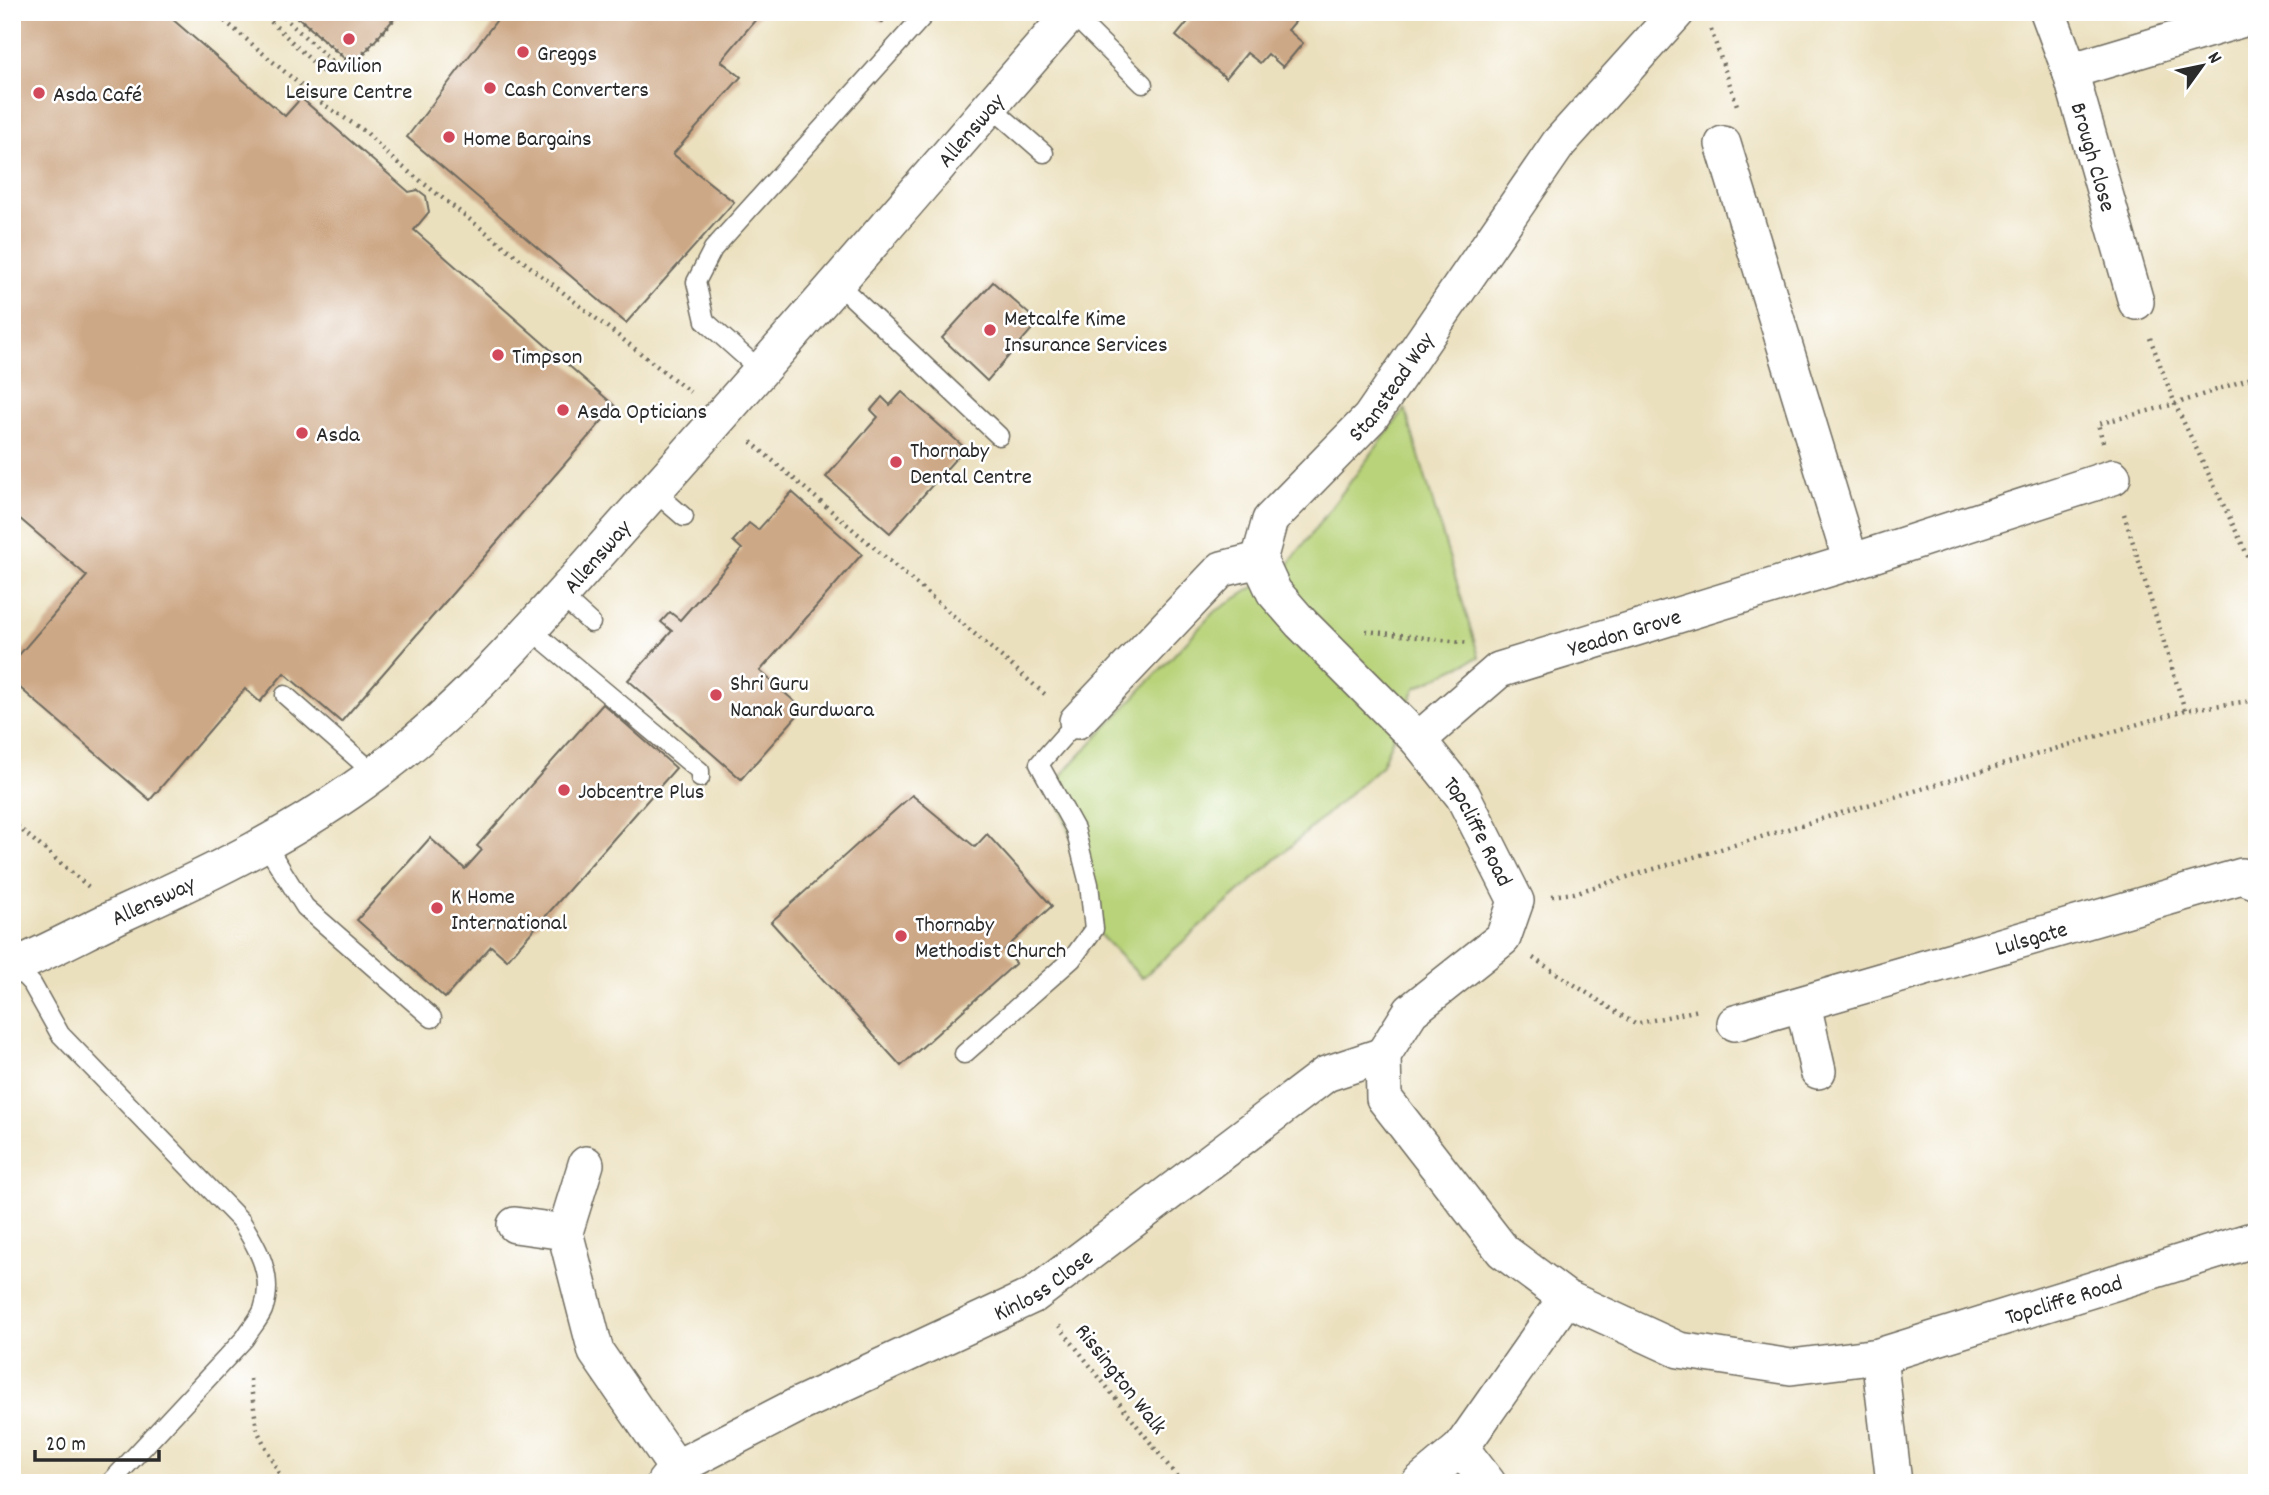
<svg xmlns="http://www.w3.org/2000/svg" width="2269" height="1495" font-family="Dekko,sans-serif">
	<rect width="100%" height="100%" fill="#fff"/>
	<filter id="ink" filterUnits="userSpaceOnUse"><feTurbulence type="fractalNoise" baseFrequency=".0143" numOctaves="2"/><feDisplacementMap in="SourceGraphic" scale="14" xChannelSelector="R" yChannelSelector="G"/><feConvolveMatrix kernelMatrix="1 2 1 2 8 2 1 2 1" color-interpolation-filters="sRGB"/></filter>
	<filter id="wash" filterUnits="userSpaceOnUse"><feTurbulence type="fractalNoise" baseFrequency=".00686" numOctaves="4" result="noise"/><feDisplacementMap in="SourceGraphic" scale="28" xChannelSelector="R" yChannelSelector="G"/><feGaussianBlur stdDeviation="1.57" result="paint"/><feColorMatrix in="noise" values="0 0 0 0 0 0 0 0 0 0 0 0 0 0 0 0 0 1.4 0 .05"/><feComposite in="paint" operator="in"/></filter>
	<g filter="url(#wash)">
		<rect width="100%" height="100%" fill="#ebe0be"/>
		<path fill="#b8d379" stroke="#727f52" stroke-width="2" d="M1405,409L1479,657L1415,688L1381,766L1142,978L1094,929L1089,884L1052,785L1213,613L1288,565Z"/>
		<g id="blocks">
			<path fill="#cda886" d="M12,12H164L285,116L301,98L409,192L418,190L426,196L429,212L414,230L615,406L341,722L284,673L260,702L245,689L150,800L12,681V663L87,576L12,512Z
				M292,12H400L353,66Z
				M503,12H762L721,61L741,77L673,154L734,202L626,323L407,137Z
				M869,12H890L882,23Z
				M1196,12H1288L1286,14L1295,22L1288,30L1303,43L1283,67L1268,54L1260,63L1247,53L1226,78L1176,36Z
				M993,282L1038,322L987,381L942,338Z
				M902,392L965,448L890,533L826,477L878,417L871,410L882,397L890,405Z
				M792,492L862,554L760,671L803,709L741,779L628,680L672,631L661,622L670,612L680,620L742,549L733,541L749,523L758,530Z
				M603,704L676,768L507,960L491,946L445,998L357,920L430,838L465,869L482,850L477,846Z
				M912,795L975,847L987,834L1052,906L1004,950L1016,963L901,1066L771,922Z"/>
		</g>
	</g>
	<g filter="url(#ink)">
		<use href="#blocks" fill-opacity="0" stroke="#6e6a5e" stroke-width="2"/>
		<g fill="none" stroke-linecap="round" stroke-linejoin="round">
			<g stroke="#6e6a5e" stroke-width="21">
				<path id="lane" d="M1071,13L1143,84
					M990,106L1044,153
					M837,283L999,436
					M761,371L705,321L696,282L713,249L927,12
					M654,491L684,517
					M560,595L591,623
					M530,629L695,767L700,771V778
					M285,695L375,774
					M266,845L305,907L432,1018
					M15,966L32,984L60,1034L241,1221C258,1248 275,1277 263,1310C259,1320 250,1329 245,1338L110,1483
					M964,1054L1072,959L1094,929L1089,884L1075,829L1039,764L1077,721"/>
			</g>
			<g stroke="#6e6a5e" stroke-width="38">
				<g id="street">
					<path id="s1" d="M2048,12L2070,71L2136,302"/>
					<path d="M2070,71L2257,15"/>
					<path d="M1723,144L1851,562"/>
					<path id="s2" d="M1259,560L1274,592L1301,623L1418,740L1463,796L1516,901L1503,938L1411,1011L1383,1055L1384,1098L1503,1251L1566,1298L1679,1350L1791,1367L1879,1356L2249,1241"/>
					<path id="s3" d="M1259,560L1270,520L1370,418L1559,143L1677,12"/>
					<path d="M1077,721L1222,569L1259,560"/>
					<path id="s4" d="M1418,740L1499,670L1851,562L2113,477"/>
					<path id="s5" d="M12,967C50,951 86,931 124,913C212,873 299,831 377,772C476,698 555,601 637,510C785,346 927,178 1072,12"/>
					<path d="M1803,1004L1818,1071"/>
					<path id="s6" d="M1735,1023L2242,876L2257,882"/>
					<path d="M586,1164L565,1232L596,1352L676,1468"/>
					<path d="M515,1225L565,1232"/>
					<path d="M1879,1356L1894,1483"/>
					<path id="s7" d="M664,1483L676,1468L798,1405L1034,1295L1326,1074L1383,1055"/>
					<path d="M1419,1483L1461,1448"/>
					<path d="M1488,1483L1461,1448L1566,1298"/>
				</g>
			</g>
			<path stroke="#6e6a5e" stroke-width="4.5" stroke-dasharray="2 5" stroke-linecap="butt" d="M214,12L323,104L366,132L390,157L690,392
				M261,12L322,71L331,61L278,12
				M292,12L353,66L400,12
				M1711,30L1738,108
				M2150,338L2175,404L2257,575
				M751,442L1047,696
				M2103,442L2098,424L2175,404L2257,376
				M2124,514L2185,710
				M1366,631L1469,643
				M12,822L89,887
				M1552,896L1574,893L2185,710L2257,700
				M1533,958L1635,1024L1699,1010
				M1059,1326L1182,1483
				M250,1379L257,1430L284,1483"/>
			<use href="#lane" stroke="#fff" stroke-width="18"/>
			<use href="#street" stroke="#fff" stroke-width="35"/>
		</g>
	</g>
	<g fill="#d1495b" stroke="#fff" stroke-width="2.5">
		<circle cx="349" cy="39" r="7"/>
		<circle cx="523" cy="52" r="7"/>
		<circle cx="490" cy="88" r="7"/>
		<circle cx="39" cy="93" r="7"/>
		<circle cx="449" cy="137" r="7"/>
		<circle cx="990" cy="330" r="7"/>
		<circle cx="498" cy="355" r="7"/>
		<circle cx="563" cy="410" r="7"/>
		<circle cx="302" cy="433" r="7"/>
		<circle cx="896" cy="462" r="7"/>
		<circle cx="716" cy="695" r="7"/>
		<circle cx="564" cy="790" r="7"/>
		<circle cx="437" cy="908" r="7"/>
		<circle cx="901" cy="936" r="7"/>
	</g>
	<g text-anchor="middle" stroke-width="5" stroke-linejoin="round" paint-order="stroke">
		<g font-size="23" fill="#2b2b2b" stroke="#fff" text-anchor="start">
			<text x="537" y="60">Greggs</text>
			<text x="349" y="72" text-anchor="middle">Pavilion<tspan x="349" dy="26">Leisure Centre</tspan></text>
			<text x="504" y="96">Cash Converters</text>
			<text x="53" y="101">Asda Café</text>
			<text x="463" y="145">Home Bargains</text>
			<text x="1004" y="325">Metcalfe Kime<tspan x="1004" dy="26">Insurance Services</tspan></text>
			<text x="512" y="363">Timpson</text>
			<text x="577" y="418">Asda Opticians</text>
			<text x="316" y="441">Asda</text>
			<text x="910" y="457">Thornaby<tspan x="910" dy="26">Dental Centre</tspan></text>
			<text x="730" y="690">Shri Guru<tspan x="730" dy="26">Nanak Gurdwara</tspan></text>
			<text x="578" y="798">Jobcentre Plus</text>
			<text x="451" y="903">K Home<tspan x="451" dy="26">International</tspan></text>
			<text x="915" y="931">Thornaby<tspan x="915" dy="26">Methodist Church</tspan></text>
		</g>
		<g font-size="23" fill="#2b2b2b" stroke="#fff">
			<text dy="8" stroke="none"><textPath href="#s5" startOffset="1290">Allensway</textPath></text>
			<text dy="8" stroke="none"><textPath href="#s1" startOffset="152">Brough Close</textPath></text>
			<text dy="8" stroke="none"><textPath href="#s3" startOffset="222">Stanstead Way</textPath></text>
			<text dy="8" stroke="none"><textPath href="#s5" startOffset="723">Allensway</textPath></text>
			<text dy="8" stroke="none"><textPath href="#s4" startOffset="238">Yeadon Grove</textPath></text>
			<text dy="8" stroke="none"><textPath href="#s2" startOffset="352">Topcliffe Road</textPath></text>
			<text dy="8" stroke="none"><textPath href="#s5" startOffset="156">Allensway</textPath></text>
			<text dy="8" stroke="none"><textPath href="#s6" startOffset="308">Lulsgate</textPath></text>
			<text dy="8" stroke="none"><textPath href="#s7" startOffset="430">Kinloss Close</textPath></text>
			<text dy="8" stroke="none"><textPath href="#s2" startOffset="1475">Topcliffe Road</textPath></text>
			<text transform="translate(1122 1378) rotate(52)" y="8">Rissington Walk</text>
		</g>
	</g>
	<rect width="2269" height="1495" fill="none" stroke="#fff" stroke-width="42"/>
	<g transform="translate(2202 66) rotate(57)" stroke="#ffffff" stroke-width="5" paint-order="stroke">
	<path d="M0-5L12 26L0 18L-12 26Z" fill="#2b2b2b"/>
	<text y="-10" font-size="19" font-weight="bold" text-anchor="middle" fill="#2b2b2b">N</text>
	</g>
	<path d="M35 1450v10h124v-10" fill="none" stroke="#2b2b2b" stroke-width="3.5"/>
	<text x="46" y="1450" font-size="21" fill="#2b2b2b" stroke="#ffffff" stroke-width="5" paint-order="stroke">20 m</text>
</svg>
